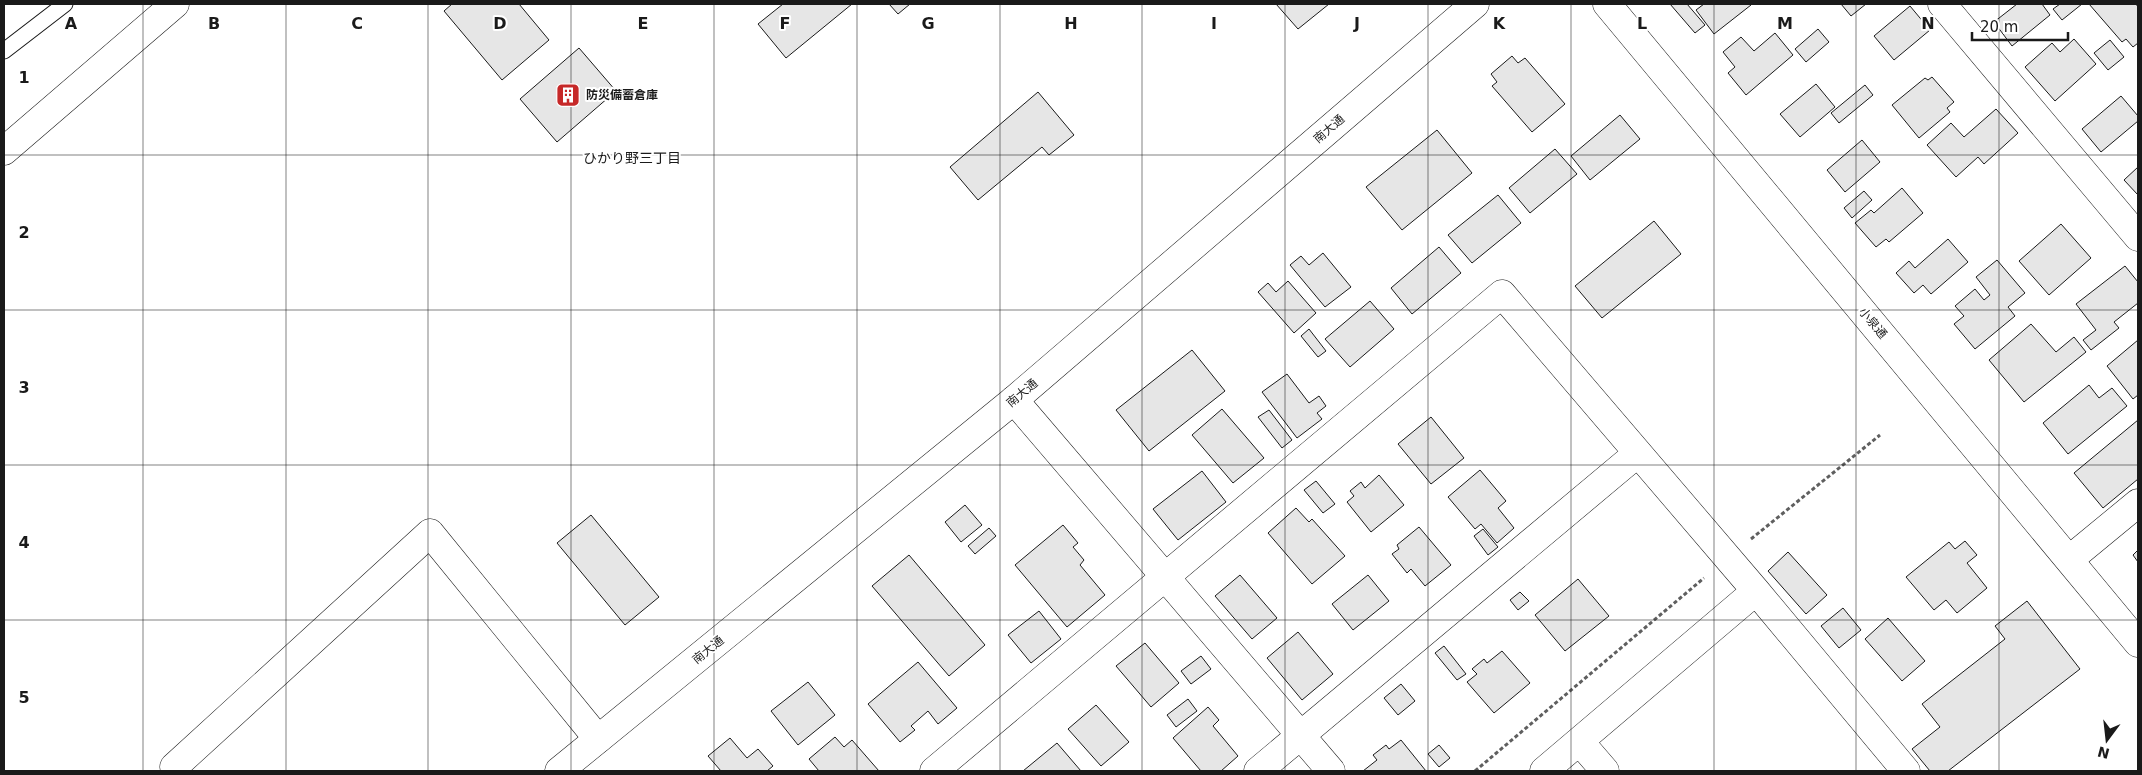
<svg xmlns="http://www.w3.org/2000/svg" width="2142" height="775" font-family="'DejaVu Sans','Noto Sans JP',sans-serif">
	<rect width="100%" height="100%" fill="#fff"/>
	<path fill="#e6e6e6" stroke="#1a1a1a" d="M452,4H519L549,40L502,80L444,11Z
		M783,4H852L786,58L758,24Z
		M889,4H910L898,14Z
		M1276,4H1329L1298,29Z
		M1670,4H1687L1705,25L1695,33Z
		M1704,4H1750L1751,5L1714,34L1696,10Z
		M1841,4H1866L1851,16Z
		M2017,4H2042L2050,15L2012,46L1994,22Z
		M2060,4H2082L2062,20L2053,9Z
		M2089,4H2136L2138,7V43L2133,47L2126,39L2122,42Z
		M1910,6L1930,30L1894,60L1874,36Z
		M1818,29L1829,42L1806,62L1795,49Z
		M1775,33L1793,55L1746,95L1728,73L1735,67L1723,52L1741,37L1754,51Z
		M2074,39L2096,64L2055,101L2025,67L2052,43L2060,52Z
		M2110,40L2124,57L2108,70L2094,53Z
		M579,48L616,91L557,142L520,99Z
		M1512,56L1518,63L1525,58L1565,104L1532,132L1492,86L1497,82L1491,74Z
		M1932,77L1954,102L1947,108L1950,112L1919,138L1892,105L1925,78L1928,80Z
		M1816,84L1835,107L1800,137L1780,114Z
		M1865,85L1873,95L1839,123L1831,113Z
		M1038,92L1074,135L1049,155L1042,147L978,200L950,167Z
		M2121,96L2138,116V121L2101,152L2082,129Z
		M1996,109L2018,133L1984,164L1978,157L1956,177L1927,145L1951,123L1964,137Z
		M1620,115L1640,139L1590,180L1571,156Z
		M1437,130L1472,173L1402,230L1366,187Z
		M1862,140L1880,162L1845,192L1827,170Z
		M1555,149L1577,174L1530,213L1509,188Z
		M2138,167V195L2124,180Z
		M1902,188L1923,213L1889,242L1886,239L1876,247L1855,223L1871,210L1874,213Z
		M1864,191L1872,200L1852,218L1844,208Z
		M1498,195L1521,223L1472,263L1448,235Z
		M1654,221L1681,254L1602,318L1575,286Z
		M2061,224L2091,258L2049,295L2019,261Z
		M1948,239L1968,262L1931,294L1923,285L1914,293L1896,273L1909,261L1915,268Z
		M1439,247L1461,273L1412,314L1391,288Z
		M1323,253L1351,287L1325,307L1290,265L1301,256L1309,265Z
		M1997,260L2025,293L2008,307L2015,316L1975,349L1954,324L1964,316L1955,306L1975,289L1984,300L1990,295L1976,277Z
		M2125,266L2138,282V303L2114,322L2119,328L2091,350L2083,340L2096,330L2076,304Z
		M1288,281L1316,313L1294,333L1258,292L1268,283L1276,292Z
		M1370,301L1394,329L1350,367L1325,339Z
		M2031,324L2056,352L2074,337L2086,352L2024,402L1989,360Z
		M1309,329L1326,351L1318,357L1301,336Z
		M2138,340V395L2133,399L2107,366Z
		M1192,350L1225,391L1149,451L1116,410Z
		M1287,374L1309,403L1319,396L1326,406L1317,413L1322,419L1297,438L1262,392Z
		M2089,385L2099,398L2112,388L2127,406L2068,454L2043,423Z
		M1222,409L1264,458L1233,483L1192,435Z
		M1269,410L1292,440L1282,448L1258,417Z
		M1431,417L1464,458L1431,484L1398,444Z
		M2138,420V479L2103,508L2074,473Z
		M1480,470L1506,501L1498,508L1514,528L1497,543L1481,524L1475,529L1448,497Z
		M1202,471L1226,502L1178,540L1153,509Z
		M1379,475L1404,505L1371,532L1347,502L1354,496L1350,491L1361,482L1365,488Z
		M1316,481L1335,504L1323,513L1304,490Z
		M965,505L982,525L961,542L945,522Z
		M1296,508L1309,522L1312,519L1345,556L1312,584L1268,533Z
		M591,515L659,597L625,625L557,543Z
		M1063,525L1078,543L1073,547L1084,560L1080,565L1105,595L1067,627L1015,565Z
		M1419,527L1451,565L1425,586L1411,569L1407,573L1392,554L1399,549L1397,545Z
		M989,528L996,536L975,554L968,546Z
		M1483,529L1498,547L1488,555L1474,536Z
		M1965,541L1977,555L1967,563L1987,588L1957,613L1946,600L1934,610L1906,577L1949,542L1955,549Z
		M2138,550V562L2133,555Z
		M1788,552L1827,595L1806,614L1768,571Z
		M909,555L985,645L949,676L872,586Z
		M1240,575L1277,618L1252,639L1215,596Z
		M1368,575L1389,601L1353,630L1332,604Z
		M1578,579L1609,616L1565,651L1535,615Z
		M1520,592L1529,601L1518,610L1510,600Z
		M2027,601L2080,669L1948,771H1930L1912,749L1940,727L1922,704L2005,639L1995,626Z
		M1843,608L1861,630L1839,648L1821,626Z
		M1039,611L1061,639L1031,663L1008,635Z
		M1888,618L1925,661L1902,681L1865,639Z
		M1298,632L1333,674L1302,700L1267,658Z
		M1145,643L1179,683L1151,707L1116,666Z
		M1444,646L1466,674L1457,680L1435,653Z
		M1502,651L1530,683L1494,713L1467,682L1477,674L1472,669L1484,659L1487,663Z
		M1201,656L1211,669L1191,684L1181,671Z
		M918,662L957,708L938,724L928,711L911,726L915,730L900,742L868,704Z
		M808,682L835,715L798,745L771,711Z
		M1401,684L1415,701L1398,715L1384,698Z
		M1188,699L1197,711L1176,727L1167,715Z
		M1096,705L1129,742L1101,766L1068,729Z
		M1208,707L1219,720L1213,726L1238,756L1221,771H1201L1173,738Z
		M835,737L844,747L852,740L879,771H819L809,759Z
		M730,738L747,758L758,749L773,766L767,771H721L708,756Z
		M1401,740L1426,771H1363L1377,760L1373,755L1386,745L1389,749Z
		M1057,743L1081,771H1023Z
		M1439,745L1450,758L1439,767L1428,754Z"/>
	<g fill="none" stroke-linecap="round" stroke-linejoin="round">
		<g stroke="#1a1a1a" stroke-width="17">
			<path id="service" d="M4,51L65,4"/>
		</g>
		<g stroke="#1a1a1a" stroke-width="29">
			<path id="minor" d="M1942,4L2138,237
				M4,151L175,4
				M1014,400L1331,771
				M2070,559L2138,503
				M1580,742L1605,771
				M178,771L174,767L430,533L598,739
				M934,771L1502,294L1756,591L1906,771
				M1258,771L1638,453
				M1544,771L1756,591"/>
		</g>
		<g stroke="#1a1a1a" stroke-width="29">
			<path id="tertiary" d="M1607,4L2138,643
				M559,771L1014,400L1475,4"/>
		</g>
		<path stroke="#5f5f5f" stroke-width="3" stroke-dasharray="4 2.5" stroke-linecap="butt" d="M1751,539L1880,435
			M1475,771L1704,578"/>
		<use href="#service" stroke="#fff" stroke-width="15"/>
		<use href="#minor" stroke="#fff" stroke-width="28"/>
		<use href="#tertiary" stroke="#fff" stroke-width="28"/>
	</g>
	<path fill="none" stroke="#1a1a1a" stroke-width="1" stroke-opacity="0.55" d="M143,4V771M286,4V771M428,4V771M571,4V771M714,4V771M857,4V771M1000,4V771M1142,4V771M1285,4V771M1428,4V771M1571,4V771M1714,4V771M1856,4V771M1999,4V771M4,155H2138M4,310H2138M4,465H2138M4,620H2138"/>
	<defs>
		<g id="building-square" transform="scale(1.25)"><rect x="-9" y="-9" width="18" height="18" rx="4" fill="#c62828" stroke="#fff"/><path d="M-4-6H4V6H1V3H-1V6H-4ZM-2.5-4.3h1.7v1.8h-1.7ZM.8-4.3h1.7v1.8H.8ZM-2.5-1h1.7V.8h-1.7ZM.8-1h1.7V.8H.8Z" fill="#fff"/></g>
	</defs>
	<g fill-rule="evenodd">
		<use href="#building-square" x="568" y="95"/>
	</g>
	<g text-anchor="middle" stroke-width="4" stroke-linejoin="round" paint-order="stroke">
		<g font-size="12" font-weight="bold" fill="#1a1a1a" stroke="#fff" text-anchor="start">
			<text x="586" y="99">防災備蓄倉庫</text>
		</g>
		<g font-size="12" fill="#1a1a1a" stroke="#fff">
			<text transform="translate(1329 129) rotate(-41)" y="4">南大通</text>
			<text transform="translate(1873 323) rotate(50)" y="4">小泉通</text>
			<text transform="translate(1022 393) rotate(-40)" y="4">南大通</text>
			<text transform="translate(708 650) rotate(-39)" y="4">南大通</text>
		</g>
		<g font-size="14" fill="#1a1a1a" stroke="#fff">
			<text x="632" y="163">ひかり野三丁目</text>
		</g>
	</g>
	<g font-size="16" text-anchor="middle" font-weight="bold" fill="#1a1a1a" stroke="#fff" stroke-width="4" stroke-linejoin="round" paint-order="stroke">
		<text x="71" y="29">A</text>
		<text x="214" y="29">B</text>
		<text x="357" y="29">C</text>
		<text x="500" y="29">D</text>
		<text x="643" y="29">E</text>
		<text x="785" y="29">F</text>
		<text x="928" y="29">G</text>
		<text x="1071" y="29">H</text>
		<text x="1214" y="29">I</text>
		<text x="1357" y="29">J</text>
		<text x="1499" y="29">K</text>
		<text x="1642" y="29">L</text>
		<text x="1785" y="29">M</text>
		<text x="1928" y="29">N</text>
		<text x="24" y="83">1</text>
		<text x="24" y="238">2</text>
		<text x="24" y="393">3</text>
		<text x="24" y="548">4</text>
		<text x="24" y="703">5</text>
	</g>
	<rect width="2142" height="775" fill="none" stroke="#1a1a1a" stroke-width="10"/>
	<g transform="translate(2107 740) rotate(195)" stroke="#ffffff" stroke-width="4" paint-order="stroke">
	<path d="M0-4L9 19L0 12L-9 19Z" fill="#1a1a1a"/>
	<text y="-8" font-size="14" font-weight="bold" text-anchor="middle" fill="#1a1a1a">N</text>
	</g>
	<path d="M1972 32v8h96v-8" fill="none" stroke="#1a1a1a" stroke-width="2.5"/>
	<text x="1980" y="32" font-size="15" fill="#1a1a1a" stroke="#ffffff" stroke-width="4" paint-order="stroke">20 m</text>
</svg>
